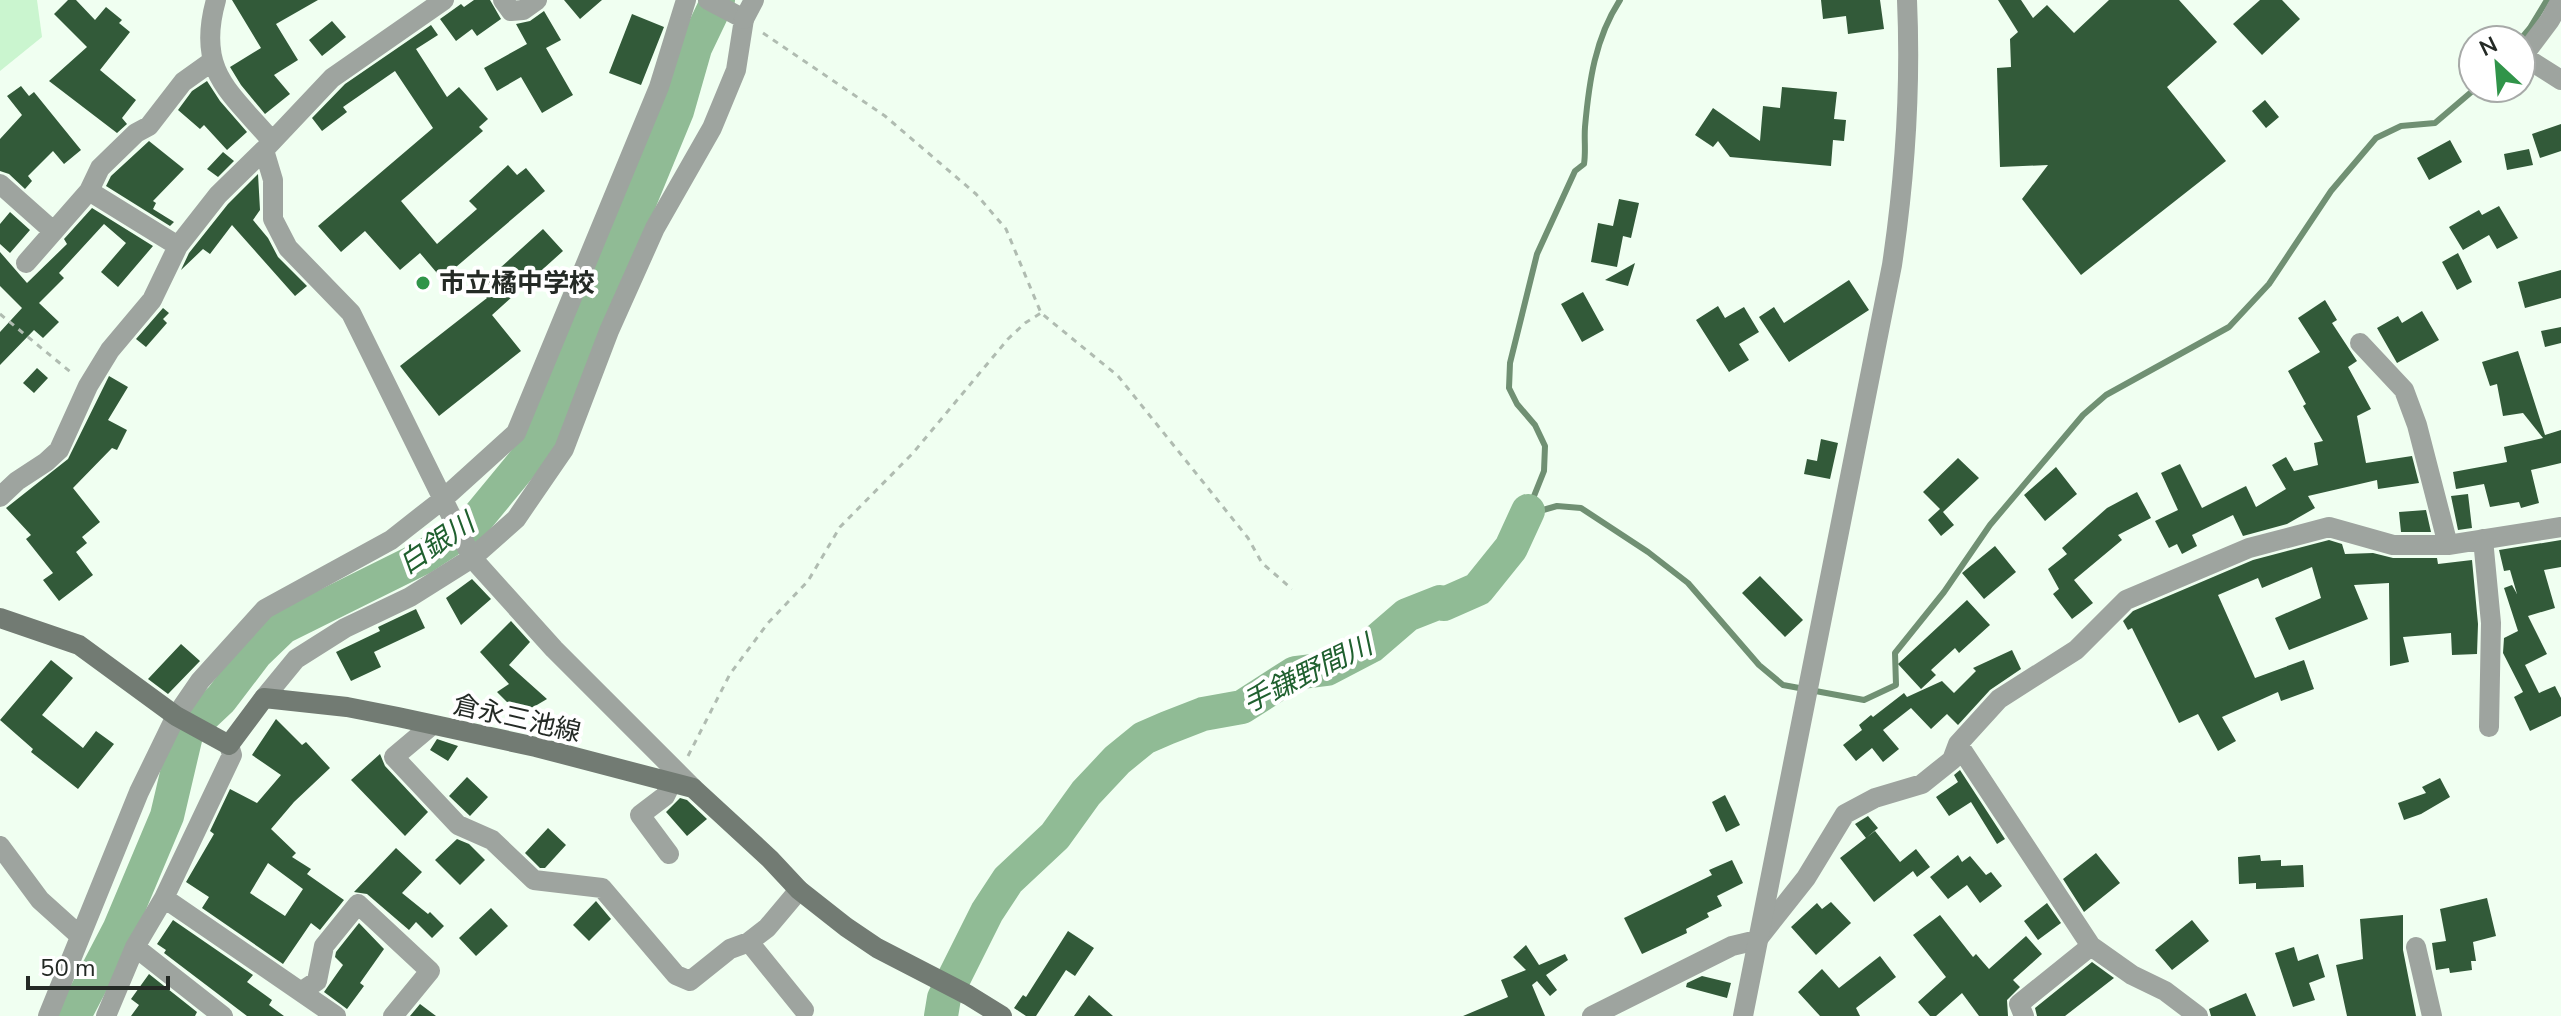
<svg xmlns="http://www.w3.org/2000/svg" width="2561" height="1016" font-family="'Nunito Sans','Noto Sans JP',sans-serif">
	<rect width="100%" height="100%" fill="#f0fff1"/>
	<path fill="#caf5cf" d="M0,0H37L42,37L0,71Z"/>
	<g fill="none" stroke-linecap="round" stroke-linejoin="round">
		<path stroke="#709073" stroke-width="6" d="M1620,0C1595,38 1589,82 1585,127C1584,140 1586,151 1584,164L1575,171L1537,254L1510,363L1509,388L1517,404L1535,425L1545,446L1544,471L1528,511L1536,512L1557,506L1581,508L1648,552L1688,583L1759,665L1783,685L1864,700L1896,685L1895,653L1944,592L1990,525L2083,415L2106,395L2229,327L2269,284L2331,191L2376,138L2401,126L2435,123L2476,88
			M2520,40L2530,28L2547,0"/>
		<path stroke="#90bb95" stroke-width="34" d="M74,1016L119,930L167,816L187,731L221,699L256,653L283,627L422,558L471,526L541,441L677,111L695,48L718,0
			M941,1016L944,998L987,912L1008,880L1055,836L1086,793L1117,760L1144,738L1167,728L1203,714L1242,707L1295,673L1327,669L1371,646L1407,615L1440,602L1444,604L1478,589L1511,548L1528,511"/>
	</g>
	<path fill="#325a39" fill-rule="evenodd" d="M68,0H76L95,20L106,7L122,20L119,23L130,32L100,70L136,100L122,118L127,124L117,133L49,81L87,47L54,14Z
		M232,0H318L276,24L298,60L274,75L290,94L265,114L241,85L230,67L261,48Z
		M474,0H490L501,19L477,36L472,29L456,41L440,19L461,4L464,7Z
		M564,0H602L580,19Z
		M1821,0H1880L1884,29L1848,34L1846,16L1823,19Z
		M1998,0H2021L2033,18L2047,5L2074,33L2109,0H2179L2217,42L2167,87L2226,161L2081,275L2022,199L2048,165L2000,167L1997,68L2011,67L2010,39L2018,32Z
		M2260,0H2282L2300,19L2262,55L2233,24Z
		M544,11L561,40L546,48L573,95L542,113L521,77L497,91L484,68L527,44L516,24L530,21Z
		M632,14L664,27L641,85L609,73Z
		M332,21L346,37L322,56L309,40Z
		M431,25L438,35L416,49L447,97L459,87L488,119L479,127L483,131L401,201L437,244L477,209L469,201L508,165L517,175L526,168L545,191L442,279L420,253L400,270L365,231L341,252L318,226L433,128L395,71L343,107L347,112L322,131L312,118L345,84Z
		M207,81L220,101L247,132L227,150L204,125L200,129L178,110L192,91Z
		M21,86L29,96L34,92L81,150L64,164L53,151L28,176L32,181L25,189L9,174L0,171V139L22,115L7,96Z
		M1782,87L1837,92L1834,119L1846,120L1844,141L1833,140L1831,166L1730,157L1718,141L1713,147L1695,135L1713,108L1760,141L1763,106L1780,108Z
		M2265,100L2279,117L2266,128L2252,111Z
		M2561,124V151L2540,158L2532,134Z
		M2450,140L2462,162L2429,180L2417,158Z
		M149,141L184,169L153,201L156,203L153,209L174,222L170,226L106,186L111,176Z
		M2529,149L2533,165L2507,170L2504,154Z
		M223,152L234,161L218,177L207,169Z
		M258,174L260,210L253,220L268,238L278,257L307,286L295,296L232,225L210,254L203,249L181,270L189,253L228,204Z
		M1619,199L1639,203L1631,238L1623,236L1617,267L1591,262L1598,223L1613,226Z
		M2499,206L2518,238L2497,249L2489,235L2463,250L2449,227L2479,210L2482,215Z
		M92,208L153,246L118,287L101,272L126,243L104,224L59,273L64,278L39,303L59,322L43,338L34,330L0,365V332L22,308L0,286V252L27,283L67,244L64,239Z
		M10,212L30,230L10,253L0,244V224Z
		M543,229L563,251L492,315L521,351L439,416L400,366L487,298L478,288Z
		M2458,253L2472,282L2457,290L2442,262Z
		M1635,263L1628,286L1605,280Z
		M2561,270V298L2525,308L2518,282Z
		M1849,280L1869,310L1789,362L1759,317L1774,307L1784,323Z
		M1583,292L1604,330L1582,342L1561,304Z
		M2325,300L2337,320L2332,323L2357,361L2348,367L2371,409L2357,416L2366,463L2412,456L2419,483L2378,489L2377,480L2308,496L2315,508L2287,524L2243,536L2233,515L2192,535L2197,546L2182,554L2177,544L2169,548L2155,521L2178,510L2161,473L2180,464L2202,508L2246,486L2256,507L2286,489L2272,465L2286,457L2294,471L2318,465L2314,443L2323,441L2303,406L2306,404L2288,371L2320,352L2298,318Z
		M1718,306L1725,318L1744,307L1759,332L1739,344L1749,360L1729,372L1696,320Z
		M163,308L169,313L163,319L167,323L146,347L136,339Z
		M2422,311L2439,340L2397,363L2377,328L2398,316L2402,323Z
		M2561,327V343L2545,347L2541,331Z
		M2518,351L2545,435L2561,430V463L2531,470L2539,503L2521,508L2519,502L2490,507L2484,484L2456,489L2453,472L2507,462L2504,447L2543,438L2523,413L2503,416L2497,384L2490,386L2482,362Z
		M37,368L48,378L34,393L23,383Z
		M109,376L128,387L108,420L127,430L117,450L112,448L73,488L100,522L82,537L87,543L76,552L93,575L59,601L43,580L53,573L26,539L31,535L6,508L68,459Z
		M1821,439L1838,443L1830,479L1804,474L1807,459L1817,461Z
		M1958,458L1979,478L1943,512L1954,525L1941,536L1928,520L1940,509L1923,492Z
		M2056,467L2077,494L2045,521L2024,495Z
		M2137,492L2151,518L2118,535L2122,540L2074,580L2093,603L2072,619L2053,594L2059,589L2048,569L2067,554L2062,548L2107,508Z
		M2468,494L2472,528L2458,530L2451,496Z
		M2426,510L2431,532H2401L2399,512Z
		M2329,540L2342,544L2345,554L2373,553L2393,558H2437L2438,564L2472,560L2478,624L2477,654L2452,655L2451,633L2403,637L2409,662L2390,666L2389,583L2354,585L2368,619L2289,650L2275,618L2321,598L2312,567L2262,588L2258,578L2218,595L2255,678L2304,660L2314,689L2281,701L2278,692L2222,717L2236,741L2218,751L2198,714L2179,723L2132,628L2128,630L2123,621L2133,611L2253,560Z
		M2561,540V567L2544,570L2555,608L2528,616L2547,654L2525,665L2539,693L2555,686L2561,698V716L2530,731L2514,697L2523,692L2503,653L2504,638L2518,631L2504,588L2512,585L2517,594L2510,570L2504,571L2499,550Z
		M1995,546L2016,572L1984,599L1962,573Z
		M1760,576L1803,620L1785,637L1742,593Z
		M472,579L491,599L461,625L446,598Z
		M1967,600L1990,625L1959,653L1955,648L1931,670L1936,675L1921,689L1898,664Z
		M416,609L425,628L374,652L381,667L351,681L336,652L380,631L378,627Z
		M511,621L530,642L509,665L547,699L520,715L497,692L509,684L480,652Z
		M181,644L200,661L168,694L148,679Z
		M2012,650L2021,669L1990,690L1958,725L1947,714L1931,729L1911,708L1883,730L1899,749L1883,762L1872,748L1856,761L1843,745L1862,730L1859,725L1871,715L1873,717L1904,693L1907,697L1942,681L1954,693L1976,671L1973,668Z
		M51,660L73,678L42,715L83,748L96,731L114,744L78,789L31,752L33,749L0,720Z
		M276,719L302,745L306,742L330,768L294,802L271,829L296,853L292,857L311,869L307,874L344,900L320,930L311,923L283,964L202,908L209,897L186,882L214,834L210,831L230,789L257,803L281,775L252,755ZM268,863L303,889L285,916L250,893Z
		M437,739L458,746L448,761L430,750Z
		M380,754L385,766L428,812L405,836L351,780Z
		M1960,770L2005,839L1997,844L1971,802L1949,816L1936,797L1958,782L1954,775Z
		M467,777L488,797L470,816L449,796Z
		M2440,778L2450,797L2421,814L2404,820L2398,803L2426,793L2422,787Z
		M1725,795L1740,825L1726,832L1712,802Z
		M680,798L687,800L707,819L687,836L666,812Z
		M1868,816L1878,828L1866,838L1855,824Z
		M548,828L566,845L545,868H540L525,853Z
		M1875,831L1900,862L1916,849L1930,867L1917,877L1913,871L1874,902L1840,858Z
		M457,839L469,844L485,860L460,885L435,860Z
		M396,848L422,872L402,893L428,914L430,912L444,926L432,938L416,922L409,930L367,894L354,892Z
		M2096,853L2120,883L2084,912L2063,879Z
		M1958,855L1962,862L1970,856L1986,875L1991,872L2002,886L1980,903L1967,885L1948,899L1930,877Z
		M2260,855L2261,861L2281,860V866L2303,865L2304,887L2256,889V883L2239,884L2238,857Z
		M1732,860L1743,883L1717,896L1722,906L1707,913L1709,917L1686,929L1687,933L1642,954L1624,918L1712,875L1709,870Z
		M2487,898L2496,936L2473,942L2476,961H2471L2472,970L2450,973L2449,968L2436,970L2432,943L2446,941L2440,909Z
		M596,901L611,919L589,941L573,925Z
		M1831,902L1851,923L1816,955L1791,927L1817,903L1822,909Z
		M2047,903L2061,923L2038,940L2024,921Z
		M491,908L508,926L476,956L459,938Z
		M1940,915L1973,957L1976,954L1989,969L2026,936L2042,954L2013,980L2020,987L2007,1000L2008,1016H1979L1962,993L1936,1016H1930L1918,1002L1946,977L1913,935Z
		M2403,915V950L2416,1016H2347L2336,965L2363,959L2360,919Z
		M173,920L253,975L247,982L272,1000L269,1005L284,1016H247L164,953L166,950L157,944Z
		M2192,920L2209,941L2172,970L2155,950Z
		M359,923L384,949L360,983L364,986L347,1009L324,992L343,965L335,957L336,952Z
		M1068,931L1094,948L1075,976L1066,970L1036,1016H1026L1014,1008L1023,995L1026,997Z
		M1526,945L1539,965L1565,954L1568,960L1546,975L1557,990L1550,996L1537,981L1532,985L1545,1016H1463L1508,997L1501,980L1526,970L1513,957Z
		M2294,947L2298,961L2318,954L2325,977L2309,983L2315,1000L2293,1007L2275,953Z
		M1880,956L1896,977L1856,1008L1860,1016H1820L1798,992L1822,969L1839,988Z
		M2092,962L2114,978L2065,1016H2037L2035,1008Z
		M149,974L197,1012L195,1016H131L139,1005L131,999Z
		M1702,976L1731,983L1727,998L1686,987L1687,983Z
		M2246,993L2256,1016H2211L2209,1009Z
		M1089,995L1113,1016H1074Z
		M420,1004L436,1016H410Z"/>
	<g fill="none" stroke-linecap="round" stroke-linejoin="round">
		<path stroke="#b0bcb1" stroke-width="3" stroke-dasharray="6 6" stroke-linecap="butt" d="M763,33L885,116L976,194L1006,229L1041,313L1118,376L1248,538L1262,563L1292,589
			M0,314L73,374
			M688,756L730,674L768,623L808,581L840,527L913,453L1008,339L1025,323L1041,313"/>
		<path stroke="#9ea49f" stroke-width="20" d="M216,0C196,71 229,91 272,141
			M444,0L332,78L264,150L273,180V219L288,248L351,313L472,558L554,649L693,788
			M503,0L511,11L523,10L537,0
			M2561,0L2550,20L2523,56L2561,80
			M0,184L53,231
			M89,191L178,246
			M26,263L89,191L100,168L136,133L149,126L183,82L211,62
			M2360,343L2404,390L2417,425L2448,545
			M0,497L17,481L46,462L59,450L88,386L110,350L152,300L178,246L218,195L264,150
			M2483,539L2491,623L2489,727
			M264,698L296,659L345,628L410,597L472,558L516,519L564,449L609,331L655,228L712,128L736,70L744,19L708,0
			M432,725L394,757L458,825L492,840L534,880L602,888L676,975L690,981L730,949L749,942L804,1010
			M1958,744L2091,946L2132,975L2165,991L2198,1016
			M0,846L40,900L80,936
			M669,854L640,815L665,796L672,782
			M164,898L336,1016
			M749,942L767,928L799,890
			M135,947L223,1016
			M2416,947L2432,1016
			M302,991L317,981L324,946L358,904L430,971L393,1016
			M48,1016L139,792L176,716L200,681L265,609L391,540L442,500L516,433L659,87L686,0
			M106,1016L135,947L164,898L232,755L229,745
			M1592,1016L1732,946L1757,940L1806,878L1845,814L1875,798L1922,784L1952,760L1958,744L1999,699L2076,650L2126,600L2249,548L2329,527L2393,545H2448L2561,527
			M2024,1016L2019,1004L2091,946"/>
		<path stroke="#9ea49f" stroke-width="20" d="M744,19L754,0
			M1743,1016L1892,265C1905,177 1911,89 1907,0"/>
		<path stroke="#727b73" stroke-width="20" d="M0,618L79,645L176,716L229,745L264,698L347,707L398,717L536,747L693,788L770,859L799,890L846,927L877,948L968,995L1002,1016"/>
	</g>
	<circle fill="#309449" stroke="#fff" stroke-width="3" cx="423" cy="283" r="8"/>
	<g text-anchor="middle" stroke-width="8" stroke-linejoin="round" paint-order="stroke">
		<g font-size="26" font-weight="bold" fill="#242a25" stroke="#fff" text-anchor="start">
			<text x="439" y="292">市立橘中学校</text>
		</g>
		<g font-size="26" fill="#242a25" stroke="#fff">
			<text transform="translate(517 718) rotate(13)" y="9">倉永三池線</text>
		</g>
		<g font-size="28" font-style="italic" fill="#20602f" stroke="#fff">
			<text transform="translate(436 543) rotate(-34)" y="10">白銀川</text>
			<text transform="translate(1307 673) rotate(-26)" y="10">手鎌野間川</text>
		</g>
	</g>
	<g transform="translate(2497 64) rotate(334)"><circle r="38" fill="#ffffff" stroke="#a7aaa8" stroke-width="2"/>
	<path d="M0-6L14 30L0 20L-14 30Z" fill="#309449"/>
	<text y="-12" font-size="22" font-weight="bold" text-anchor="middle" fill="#242a25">N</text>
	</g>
	<path d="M28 976v12h140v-12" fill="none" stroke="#242a25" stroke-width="4"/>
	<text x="40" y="976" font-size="24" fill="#242a25" stroke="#ffffff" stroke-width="6" paint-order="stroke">50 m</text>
</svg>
